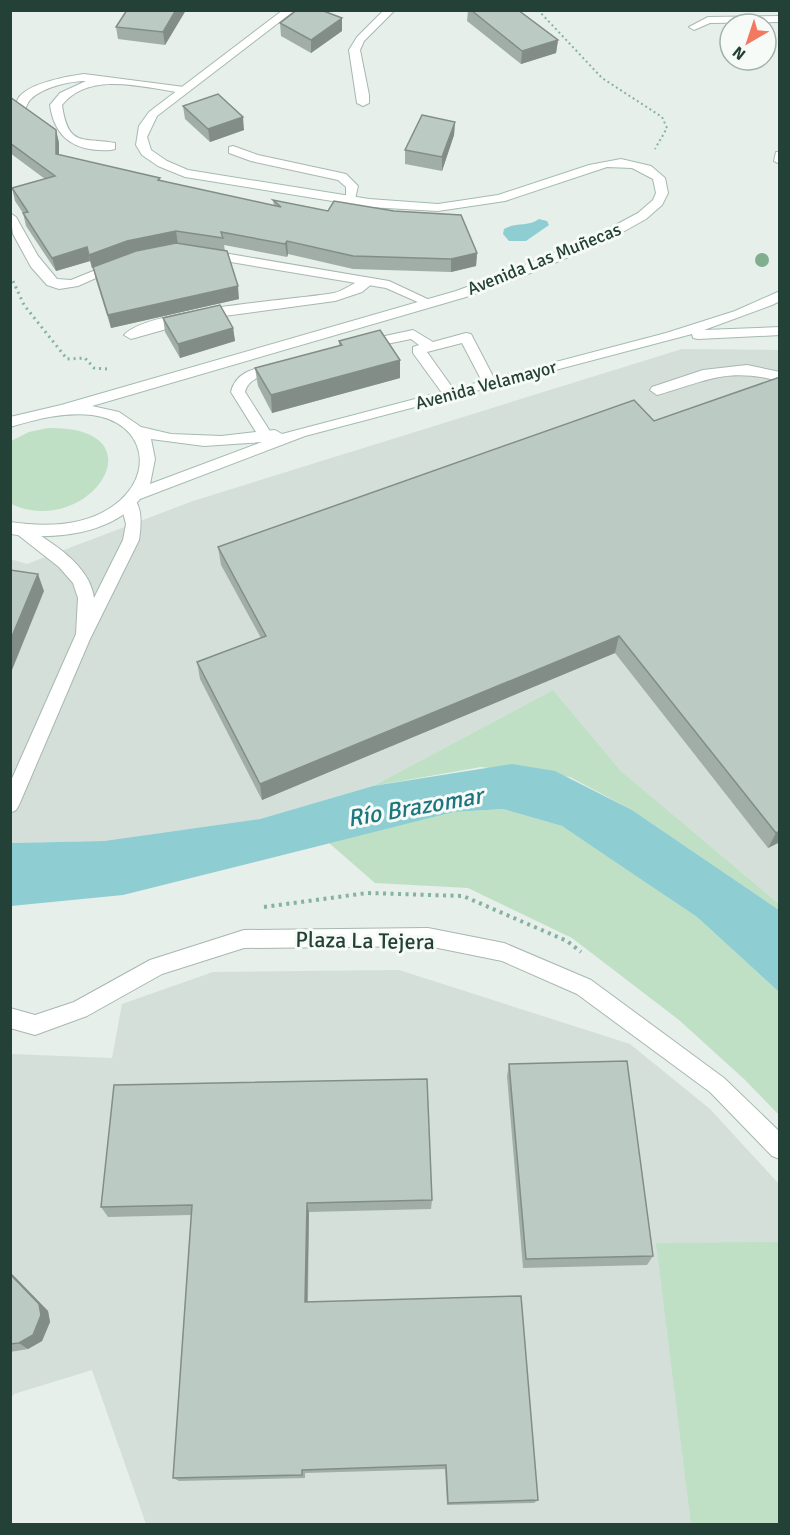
<svg xmlns="http://www.w3.org/2000/svg" width="790" height="1535" font-family="Signika,sans-serif">
	<rect width="100%" height="100%" fill="#e6efea"/>
	<path fill="#d4dfd9" d="M682,349L779,350V904L621,771L553,690L373,786L260,819L104,841L11,843L10,559L27,564L193,501Z
		M399,970L630,1044L710,1109L779,1184V1524H146L92,1370L14,1394L11,1398V1054L112,1058L122,1004L213,972Z"/>
	<path fill="#bfe0c5" d="M48,428C165,426 89,540 11,504V441L29,432Z
		M553,690L621,771L779,904V910L632,810L570,777L481,767L373,786Z
		M503,809L562,826L609,857L697,917L779,992V1115L744,1079L679,1020L572,938L468,888L375,883L329,843L454,812Z
		M779,1242V1524H691L656,1243Z"/>
	<path fill="#8eced3" d="M539,219L547,221L549,225L526,241H509L503,234L504,229C516,222 528,227 539,219Z
		M512,764L555,771L632,810L779,910V992L697,917L562,826L503,809L454,812L123,895L11,906V843L104,841L260,819L373,786Z"/>
	<g fill="none" stroke-linecap="round" stroke-linejoin="round">
		<g stroke="#a8b7b1" stroke-width="2">
			<path id="lane" d="M384,10H395L364,41L360,50L369,95V103L363,106L357,103L349,50L357,37Z
				M84,74L184,87L190,90L184,93C145,88 90,70 62,105C68,148 83,137 115,143V149L111,150C77,152 55,140 50,105L60,93L86,81C70,81 43,87 31,99C28,101 26,108 24,111L14,109C16,105 17,99 20,96C31,83 68,76 84,74Z
				M233,146L258,155L346,174L358,186L354,203H346V187L338,180L251,161L229,153V147Z
				M367,278L374,282L362,292L335,301L202,319L131,339L124,335C146,309 295,300 334,293C346,290 355,281 367,278Z
				M413,330L433,342L466,333L471,334L497,384L495,387H485L462,343L427,352L457,394L450,399L445,397L413,353V347L419,345L411,339L362,349L355,345L357,342Z
				M280,362L285,364V370C271,374 249,375 245,392L273,436L266,441L261,440L231,392C236,369 260,368 280,362Z
				M747,365L780,372V381C725,367 707,381 657,395L650,390L652,387L703,370Z"/>
		</g>
		<g stroke="#a8b7b1" stroke-width="2">
			<path id="street" d="M780,16V22L710,23L694,30L689,27L708,17Z
				M776,152H780V164L774,161Z
				M10,213L16,217L38,256L57,279L71,280L118,261L125,265L78,286L59,289L47,285L31,267L13,234Z
				M206,250L389,281L436,303L429,307L386,288L201,257V251Z
				M128,496C144,500 141,527 139,540L90,639L19,805L16,810L10,813V783L76,634L78,598L73,583L59,567L13,531L21,525L27,527C52,543 90,565 94,598L123,540L126,524L120,501Z
				M428,928L504,943L591,980L724,1078L780,1132V1159L772,1156L710,1092L577,994L502,961L428,946L244,948L162,974L87,1016L35,1035L10,1028V1008L35,1015L74,1002L150,960L244,930Z"/>
		</g>
		<g stroke="#a4bbb1" stroke-width="2">
			<path id="secondary" d="M283,10H295L157,116L147,137L151,150L167,161L188,170L369,199L438,204L498,195L589,165L621,159L651,166L665,178L668,193L662,205L646,219L605,242L518,278L466,297L92,406L119,412L141,427L171,434L221,436L275,430L282,434L666,333L735,311L780,291V301L772,305L704,330L780,327V335L698,339L693,338L692,334L305,436L140,499C111,535 53,540 10,534V522C44,527 84,527 113,506C156,476 146,422 92,415C63,412 38,419 10,427V417L61,405L456,291L508,272L595,236L638,213L653,200L656,193L653,179L632,168L607,167L505,201L438,211L369,207L185,177L158,166L142,155L136,145L139,126L149,112ZM151,439L204,446L262,442L150,484L155,459Z"/>
		</g>
		<path stroke="#86b2a1" stroke-width="2" stroke-dasharray="2 3" stroke-linecap="butt" d="M538,10L602,78L662,117L667,128L655,149"/>
		<path stroke="#86b2a1" stroke-width="3" stroke-dasharray="2 4" stroke-linecap="butt" d="M13,281L24,305L67,359L85,358L94,368L107,369"/>
		<path stroke="#86b2a1" stroke-width="4" stroke-dasharray="3 4.5" stroke-linecap="butt" d="M264,907L367,893L463,896L567,941L581,952"/>
		<use href="#lane" fill="#fff" fill-rule="evenodd"/>
		<use href="#street" fill="#fff" fill-rule="evenodd"/>
		<use href="#secondary" fill="#fff" fill-rule="evenodd"/>
	</g>
	<circle fill="#81ae8f" cx="762" cy="260" r="7"/>
	<path fill="#a1aea8" d="M186,10L165,45L118,39L116,27Z
		M468,10H518L558,40L556,53L521,64L467,21Z
		M280,23L342,31L311,53L281,36Z
		M10,97L56,130L59,143V155L160,178V181L274,206L273,200L477,253L476,266L451,272L353,269L288,254L287,257L224,245L225,251L239,299L111,328L96,280L93,267L92,268L90,261L56,271L26,226L23,213L15,201L12,188L45,179L10,153Z
		M183,106L244,130L210,142L185,119Z
		M455,122L454,135L442,171L405,164V150Z
		M163,318L233,328L235,341L180,358L165,332Z
		M339,341L400,378L272,413L258,386L255,368L339,346Z
		M634,400L780,842L768,848L615,653L262,800L200,679L197,662L261,638L221,565L218,547Z
		M509,1064L653,1256L647,1265L523,1268L507,1076Z
		M432,1200L431,1209L309,1212L308,1302L538,1500L534,1503L447,1505L445,1469L305,1473V1478L179,1481L173,1478L191,1215L108,1217L101,1207Z
		M10,1272L48,1311L50,1322L42,1341L28,1349L10,1352Z"/>
	<path fill="#838d88" d="M176,10H186L165,45L163,32Z
		M342,18V31L311,53V40Z
		M558,40L556,53L521,64L522,51Z
		M243,117L244,130L210,142L208,129Z
		M455,122L454,135L442,171V157Z
		M56,130L59,143V167L56,154Z
		M176,231L178,244L129,254L92,268L89,255L127,241Z
		M287,241L288,254L287,257L285,244Z
		M87,247L90,261L56,271L52,258Z
		M477,253L476,266L451,272V259Z
		M238,286L239,299L111,328L108,315Z
		M233,328L235,341L180,358L178,344Z
		M400,360V378L272,413L271,395Z
		M38,574L44,591L10,675V641Z
		M619,636L615,653L262,800L260,784Z
		M780,831V842L768,848L776,833Z
		M307,1203L309,1212L307,1309L305,1302Z
		M10,1272L48,1311L50,1322L42,1341L28,1349L19,1343Z"/>
	<path fill="#bbcac3" stroke="#838d88" stroke-width="1.5" d="M127,10H176L163,32L116,27Z
		M297,10H321L342,18L311,40L280,23Z
		M471,10H518L558,40L522,51Z
		M218,94L243,117L208,129L183,106Z
		M10,97L56,130V154L160,178L158,180L281,207L273,200L328,211L334,201L394,211L461,215L477,253L451,259L353,256L287,241L285,244L221,232L223,238L176,231L127,241L89,255L87,247L52,258L23,213L28,212L12,188L55,176L10,143Z
		M422,115L455,122L442,157L405,150Z
		M176,243L227,251L238,286L108,315L93,267L136,251Z
		M220,305L233,328L178,344L163,318Z
		M380,330L400,360L271,395L255,368L342,345L339,341Z
		M780,377V831L776,833L619,636L260,784L197,662L266,636L218,547L634,400L654,421Z
		M10,570L38,574L10,641Z
		M627,1061L653,1256L526,1259L509,1064Z
		M427,1079L432,1200L307,1203L305,1302L521,1296L538,1500L448,1503L446,1465L302,1470V1475L173,1478L192,1205L101,1207L114,1085Z
		M10,1274L39,1304L41,1315L33,1335L19,1343L10,1344Z"/>
	<g text-anchor="middle" stroke-width="6" stroke-linejoin="round" paint-order="stroke">
		<g font-size="18" fill="#244137" stroke="#f7fbf8">
			<text transform="translate(544 259) rotate(-22)" y="6">Avenida Las Muñecas</text>
			<text transform="translate(486 385) rotate(-15)" y="6">Avenida Velamayor</text>
		</g>
		<g font-size="22" fill="#244137" stroke="#f7fbf8">
			<text transform="translate(365 940) rotate(1)" y="8">Plaza La Tejera</text>
		</g>
		<g font-size="24" font-style="italic" fill="#1d767f" stroke="#f7fbf8">
			<text transform="translate(415 807) rotate(-10)" y="8">Río Brazomar</text>
		</g>
	</g>
	<rect width="790" height="1535" fill="none" stroke="#244137" stroke-width="24"/>
	<g transform="translate(748 42) rotate(219)"><circle r="28" fill="#f7fbf8" stroke="#a3b1ab" stroke-width="1.5"/>
	<path d="M0-4.5L10 22L0 15L-10 22Z" fill="#f27860"/>
	<text y="-9" font-size="16" font-weight="bold" text-anchor="middle" fill="#244137">N</text>
	</g>
</svg>
